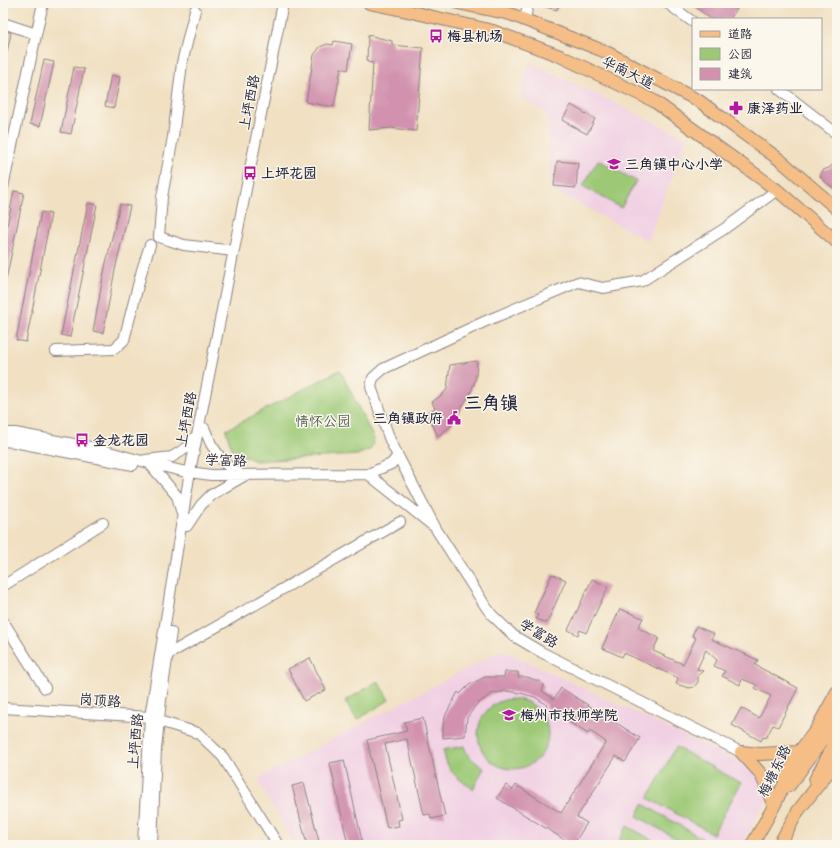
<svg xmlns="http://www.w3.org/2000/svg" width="840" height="848" font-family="'Gochi Hand','LXGW WenKai TC',sans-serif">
	<rect width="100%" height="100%" fill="#fbf7ec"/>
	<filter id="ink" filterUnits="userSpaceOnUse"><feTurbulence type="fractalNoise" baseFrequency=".025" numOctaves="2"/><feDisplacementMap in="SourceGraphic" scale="8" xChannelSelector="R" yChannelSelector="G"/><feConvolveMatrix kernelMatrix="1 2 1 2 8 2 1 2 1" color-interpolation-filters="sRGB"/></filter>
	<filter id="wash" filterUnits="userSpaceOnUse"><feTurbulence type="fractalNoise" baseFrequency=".012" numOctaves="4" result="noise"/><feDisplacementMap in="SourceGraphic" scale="16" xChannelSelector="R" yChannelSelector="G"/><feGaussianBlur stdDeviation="0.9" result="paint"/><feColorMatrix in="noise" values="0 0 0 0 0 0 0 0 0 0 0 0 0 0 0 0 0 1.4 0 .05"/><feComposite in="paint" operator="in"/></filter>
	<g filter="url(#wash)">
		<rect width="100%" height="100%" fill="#f1e0c2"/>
		<path fill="#f1d0e4" d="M529,62L687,138L648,241L552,189L547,114L520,97Z
			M502,650L779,780L741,845H294L257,779Z"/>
		<path fill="#9dc976" stroke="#607658" d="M598,160L636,181L621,208L583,186Z
			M340,370L374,439L371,449L357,455L255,461L232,450L226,430Z
			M378,681L389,700L357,720L345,701Z
			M478 734a35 35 0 1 1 70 0a35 35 0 1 1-70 0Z
			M464,746C467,757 475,762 484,768L473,789C455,776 448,773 443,750Z
			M676,747L741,783L713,834L648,798Z
			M643,804L703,839L700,845H687L637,816Z
			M627,826L661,845H617Z"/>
		<g id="blocks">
			<path fill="#d292af" d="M538,3H559L557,10L538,5Z
				M690,3H741L730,19H711Z
				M3,30L11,33L6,57H3Z
				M368,35L392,41V45L423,48L416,131L391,128L369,130L373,63L367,62Z
				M334,41L352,44L348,70L341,68L334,107L306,102L314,55L320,47L327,44L333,45Z
				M44,60L54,62L40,126L30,124Z
				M74,67L84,69L71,134L61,132Z
				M111,75L120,77L114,108L105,106Z
				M571,105L595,119L587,134L562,120Z
				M557,161L578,163L576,188L554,186Z
				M837,161V191L823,180L820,176L823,170L829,168Z
				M14,191L24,193L6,280H3V246Z
				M88,203L97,205L70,337L61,335Z
				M120,204L130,206L115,270L103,333L93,331L105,267Z
				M41,212L51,214L26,342L16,340Z
				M477,361L476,377L471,392L451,426L438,436L427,413L435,409L432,402L443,394L447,389L450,365Z
				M552,574L566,580L547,623L536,619L538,615L534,613Z
				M592,579L608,587L586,633L580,630L578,635L568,630Z
				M620,609L643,618L638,628L659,638L653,651L683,664L696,638L692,636L696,626L714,634L711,639L758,660L755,665L798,688L778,727L773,725L766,738L763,737L761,741L732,725L741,708L759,718L771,696L755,688L757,685L742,679L740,685L722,676L725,671L714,666L717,660L706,650L697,669L703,671L698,675V682L694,687L689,688L676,684L678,678L624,653L622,657L602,648Z
				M310,658L326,690L304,701L288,669Z
				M505,672H518V677H527L541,682L544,686L542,691L554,699L561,688L640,738L625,762L616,756L577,817L587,823L573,845L497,798L506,785L513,790L516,785L561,813L606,742L590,731L588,734L546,707L547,705L535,697L520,693L506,691L491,694L476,705L467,718L465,736L443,738V724L446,714L458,692L460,694L469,685L485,677H504Z
				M423,718L445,816L431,819L430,814L424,815L407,739L385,744L402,819L398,820L399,826L387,828L367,740L407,731L404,722Z
				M344,760L363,845H348L330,763Z
				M304,783L320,845H307L292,786Z"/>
		</g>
	</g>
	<g filter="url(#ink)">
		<use href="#blocks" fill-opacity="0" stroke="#8a817e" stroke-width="1"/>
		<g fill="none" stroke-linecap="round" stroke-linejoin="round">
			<g stroke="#8a817e" stroke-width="12">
				<path id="minor" d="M667,3L693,22
					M195,10L182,63L173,137L162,197L159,237L184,245L234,251
					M525,20L528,3
					M3,23L36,34
					M779,89L837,134
					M3,187L43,3
					M56,351L114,349L124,340L142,270L150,245
					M204,428L211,444L224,463L241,475
					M3,433H15L95,448L149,463L182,471L211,475L368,474L391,464L398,456
					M3,441L14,442L133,465
					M145,460L172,457L188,447L195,437
					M149,463L177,496L182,514
					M368,474L432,525
					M187,526L201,505L211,495L244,476
					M3,586L103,523
					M3,621L45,688
					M167,655L400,522
					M3,708L150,717L159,721L198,733L223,757L278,845
					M741,752L541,652L514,636L492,615L486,607L436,529L398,456L390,440L371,387L373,378L383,369L486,321L578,282L603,288L642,281L724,229L777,190
					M143,845L150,717L190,471L283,3
					M152,845L156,749L161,700L171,632"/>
			</g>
			<g stroke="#8a817e" stroke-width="14">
				<path id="major" d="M369,3L412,12L493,31L560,56L654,101L777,190L837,242
					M458,3L510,14L606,52L699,101L780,160L837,209
					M741,752L761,774L774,806
					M741,752L760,754L799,752
					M815,780L837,739
					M789,786L824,738L837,714
					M752,845L774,806L799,752L816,730L837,692
					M779,845L798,811L837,761"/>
			</g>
			<use href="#minor" stroke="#fff" stroke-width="10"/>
			<use href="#major" stroke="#f6be87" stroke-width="12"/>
		</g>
	</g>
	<defs>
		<g id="bus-bare" transform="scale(1.08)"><path d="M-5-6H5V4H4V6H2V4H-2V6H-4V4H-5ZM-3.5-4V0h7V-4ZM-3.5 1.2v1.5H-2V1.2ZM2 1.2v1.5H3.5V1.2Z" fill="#b5179e" stroke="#fbf7ec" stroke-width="2.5" paint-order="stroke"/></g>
		<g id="pharmacy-bare" transform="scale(1.08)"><path d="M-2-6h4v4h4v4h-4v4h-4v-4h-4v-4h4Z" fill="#b5179e" stroke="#fbf7ec" stroke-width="2.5" paint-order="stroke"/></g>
		<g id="school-bare" transform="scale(1.08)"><path d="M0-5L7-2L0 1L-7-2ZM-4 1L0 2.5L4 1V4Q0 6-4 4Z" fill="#b5179e" stroke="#fbf7ec" stroke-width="2.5" paint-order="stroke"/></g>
		<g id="civic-bare" transform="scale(1.08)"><path d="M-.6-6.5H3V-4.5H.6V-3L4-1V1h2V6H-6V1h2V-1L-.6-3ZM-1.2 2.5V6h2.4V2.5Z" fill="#b5179e" stroke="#fbf7ec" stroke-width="2.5" paint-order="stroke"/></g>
		<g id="university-bare" transform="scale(1.08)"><path d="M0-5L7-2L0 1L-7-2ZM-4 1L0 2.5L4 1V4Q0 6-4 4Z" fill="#b5179e" stroke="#fbf7ec" stroke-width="2.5" paint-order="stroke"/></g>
	</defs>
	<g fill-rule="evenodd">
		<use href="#bus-bare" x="436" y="36"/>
		<use href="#pharmacy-bare" x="736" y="108"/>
		<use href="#school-bare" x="614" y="164"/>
		<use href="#bus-bare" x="250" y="173"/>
		<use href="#civic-bare" x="454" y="418"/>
		<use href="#bus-bare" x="82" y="440"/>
		<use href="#university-bare" x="509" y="715"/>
	</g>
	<g text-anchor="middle" stroke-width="3" stroke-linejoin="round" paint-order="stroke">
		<g font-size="14" font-weight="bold" fill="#22223b" stroke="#fbf7ec" text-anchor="start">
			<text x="447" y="41">梅县机场</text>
			<text x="747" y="113">康泽药业</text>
			<text x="625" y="169">三角镇中心小学</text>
			<text x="261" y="178">上坪花园</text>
			<text x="443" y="423" text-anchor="end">三角镇政府</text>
			<text x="93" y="445">金龙花园</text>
			<text x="520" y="720">梅州市技师学院</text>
		</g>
		<g font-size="14" fill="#22223b" stroke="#fbf7ec">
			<text transform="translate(628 72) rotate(26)" y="5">华南大道</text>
			<text transform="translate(249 102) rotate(-79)" y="5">上坪西路</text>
			<text transform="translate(186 419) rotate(-79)" y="5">上坪西路</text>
			<text transform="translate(226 460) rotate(2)" y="5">学富路</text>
			<text transform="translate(539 633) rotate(31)" y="5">学富路</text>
			<text transform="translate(100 700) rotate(4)" y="5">岗顶路</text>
			<text transform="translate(135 741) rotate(-85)" y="5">上坪西路</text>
			<text transform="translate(774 771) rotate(-64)" y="5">梅塘东路</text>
		</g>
		<g font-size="14" fill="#4d5c50" stroke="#fbf7ec">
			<text x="323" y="426">情怀公园</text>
		</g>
		<g font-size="18" font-weight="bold" fill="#22223b" stroke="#fbf7ec">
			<text x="491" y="409">三角镇</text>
		</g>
	</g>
	<rect width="840" height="848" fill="none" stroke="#fbf7ec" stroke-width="16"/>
	<rect x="692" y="18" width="130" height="72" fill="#fbf7ec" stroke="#a4a2a5"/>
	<rect x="700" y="31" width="20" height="6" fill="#f6be87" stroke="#a4a2a5"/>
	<text x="728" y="38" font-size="12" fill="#22223b">道路</text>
	<rect x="700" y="48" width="20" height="12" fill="#9dc976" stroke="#a4a2a5"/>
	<text x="728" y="58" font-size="12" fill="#22223b">公园</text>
	<rect x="700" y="68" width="20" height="12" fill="#d292af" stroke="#a4a2a5"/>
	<text x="728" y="78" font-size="12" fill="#22223b">建筑</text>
</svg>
